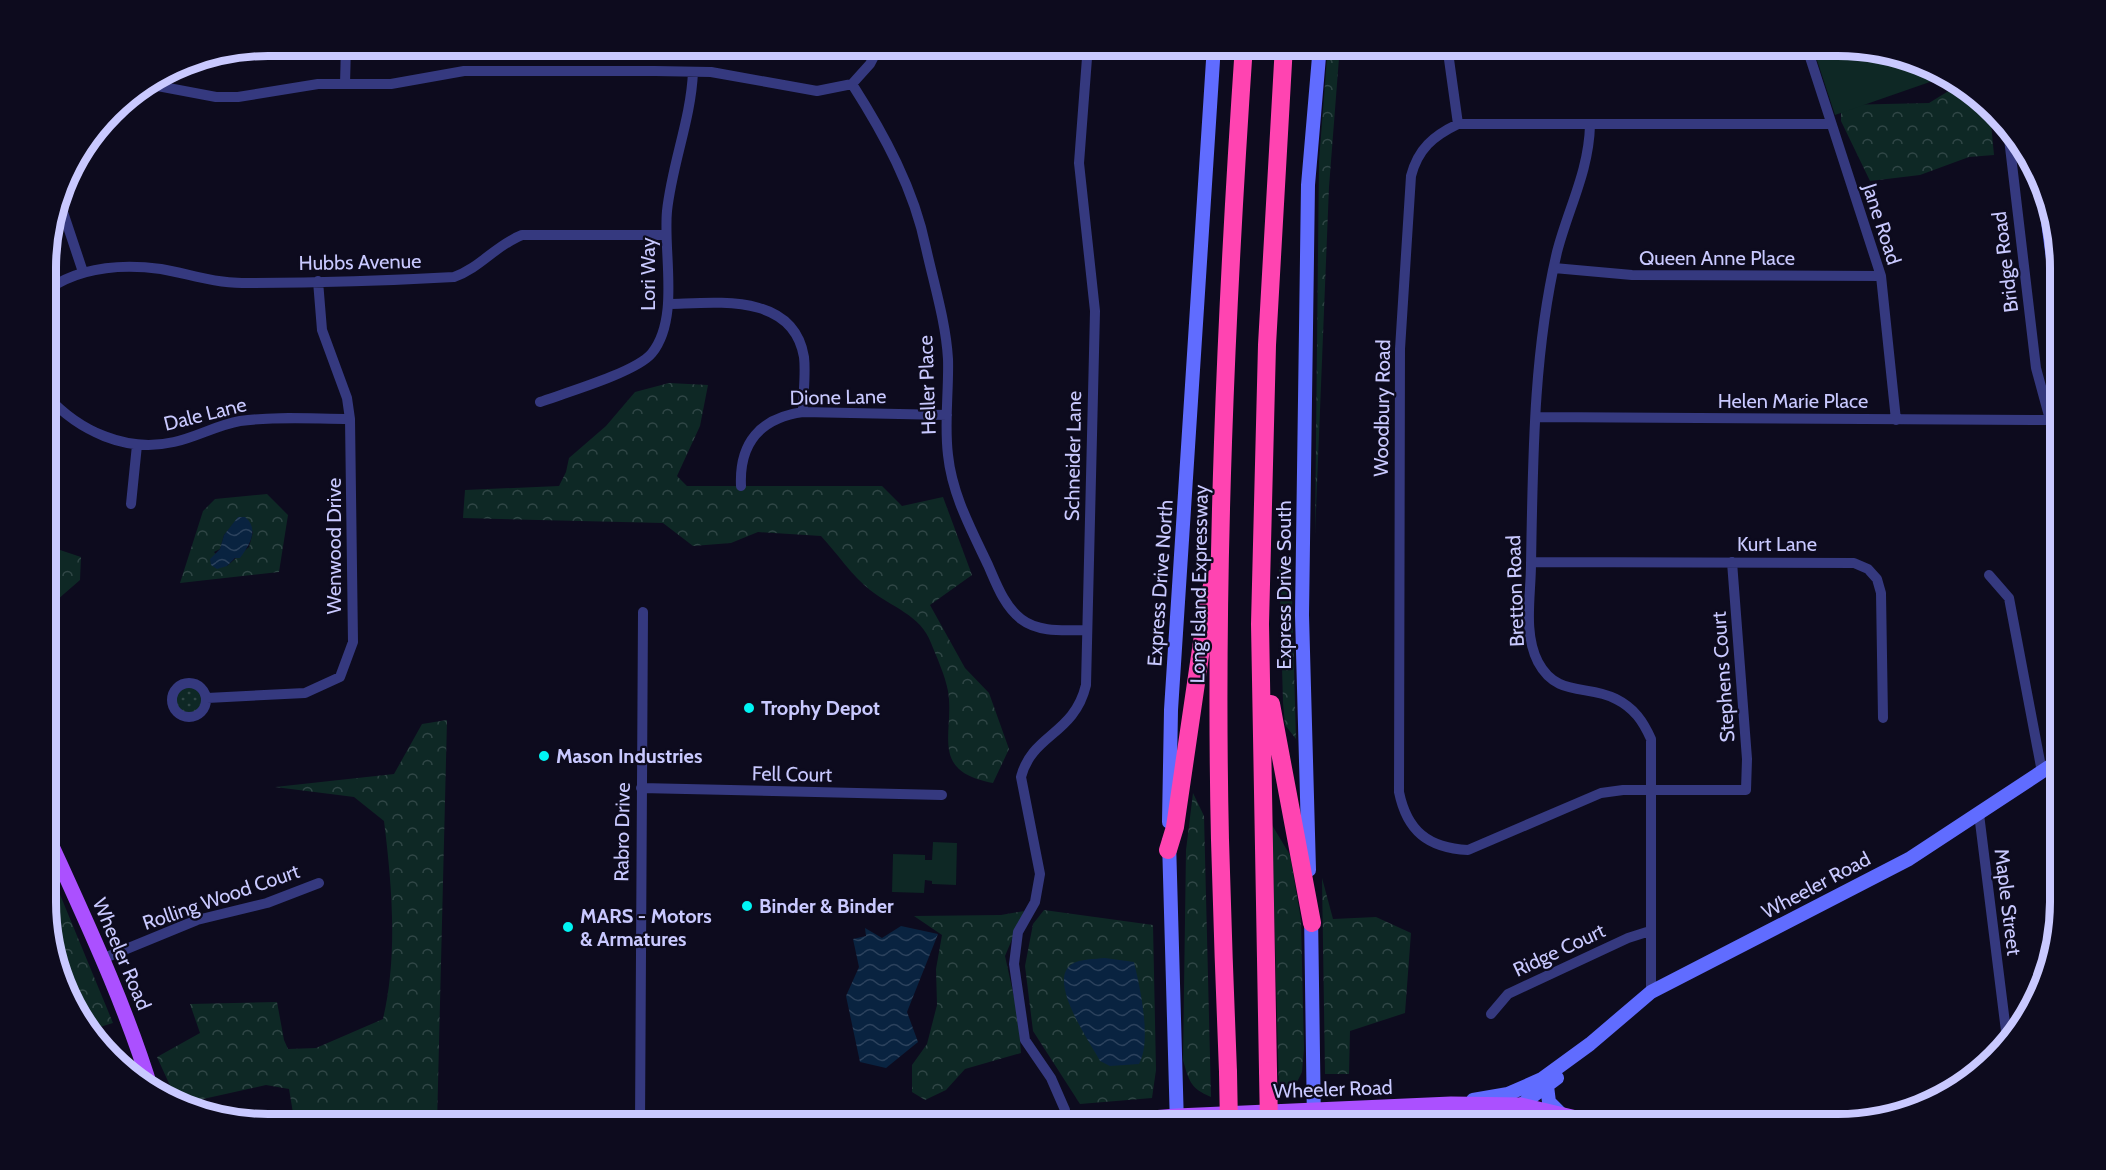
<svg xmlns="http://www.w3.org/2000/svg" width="2106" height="1170" font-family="Cabin,sans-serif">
	<defs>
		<pattern id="grass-dots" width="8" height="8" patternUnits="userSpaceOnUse" patternTransform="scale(1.5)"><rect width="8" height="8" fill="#0e2825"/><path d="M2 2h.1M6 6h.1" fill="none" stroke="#304646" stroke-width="1.8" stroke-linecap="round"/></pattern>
		<pattern id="forest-crowns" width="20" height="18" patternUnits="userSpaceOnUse" patternTransform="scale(1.5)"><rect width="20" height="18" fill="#0e2825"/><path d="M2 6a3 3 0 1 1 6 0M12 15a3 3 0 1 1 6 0" fill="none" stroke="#304646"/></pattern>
		<pattern id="water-waves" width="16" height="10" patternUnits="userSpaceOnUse" patternTransform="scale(1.5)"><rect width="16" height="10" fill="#092340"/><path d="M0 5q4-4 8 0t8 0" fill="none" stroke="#2c425d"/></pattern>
	</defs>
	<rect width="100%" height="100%" fill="#0d0b1e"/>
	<path fill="url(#grass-dots)" d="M175 700a14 14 0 1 1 28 0a14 14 0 1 1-28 0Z"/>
	<path fill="url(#forest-crowns)" fill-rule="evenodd" d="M1328,45H1340L1329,187L1315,534L1319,161Z
		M1960,84L1990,113L1994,155L1969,157L1920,175L1870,181L1841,121V105L1929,103Z
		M669,383L708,385L700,426L677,476L687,486H882L902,506L943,497L972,575L930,605L965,668L989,693L1009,749L993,783C928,771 955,733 948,691C945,675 937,658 931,643C921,615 891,607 870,590C852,576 837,553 821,536L758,532L731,543L693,546L663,523L463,518L465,490L559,486L566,472L569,458L606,426L635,392Z
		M267,494L288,515L279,572L180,583L203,511L215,499ZM238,518L253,532L249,547L227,566L214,552L220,549L224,535Z
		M47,510L60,550L81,557L80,580L57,600L47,601Z
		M1279,558L1291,564L1296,739L1285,725L1283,703Z
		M447,720L437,1125H295L289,1089L266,1085L185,1103L177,1101L157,1057L200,1033L190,1004L277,1002L284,1040L288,1049L316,1048L383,1019C398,955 392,886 384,821L354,797L275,787L394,774L422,724Z
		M1193,793L1204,816L1211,1097C1190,1088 1189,1081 1183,1060L1186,850Z
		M1272,825L1290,855L1301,920L1304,1049L1302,1072L1290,1096L1279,1093Z
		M47,863L113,1023L87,1031L83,1026L47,931Z
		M1322,878L1333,919L1376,917L1411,933L1405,1013L1350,1031L1349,1074H1325Z
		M1044,910L1153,925L1156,1070L1152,1098L1080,1104L1033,1031L1025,966L1033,924Z
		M1024,911L1005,956L1018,1015L1021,1053L965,1069L946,1090L925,1100L912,1092V1065L927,1044L937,1005L936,969L942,935L914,916L1001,915Z
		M456,1112H528V1125H456Z"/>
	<path fill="#0e2825" d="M1812,45H1839L1950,75L1835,115Z
		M933,842L957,843L956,885L932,884V881L925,880L924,893L892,892L893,854L925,855V860H932Z"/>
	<path fill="url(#water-waves)" d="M238,517H245C260,529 249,546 240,558H235L227,566L217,569L211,565L210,559L220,549L224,535Z
		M901,926L938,934L907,1012L918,1042L886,1068L860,1062L846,996L859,967L853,939L866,936L865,928L882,938Z
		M1105,958L1134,962C1140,987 1152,1041 1139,1064L1110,1066L1100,1061C1090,1042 1046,980 1072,964C1080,959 1095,959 1105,958Z"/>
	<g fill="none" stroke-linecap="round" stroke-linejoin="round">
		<path stroke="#35397f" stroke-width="10" d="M1447,45L1458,124
			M1806,45L1881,276L1896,420
			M147,84L216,97H238L318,84H391L464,71H655L711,72L817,91L852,84L870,64L880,45
			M345,84L346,45
			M852,84C884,134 914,189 926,248C934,284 946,323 948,359C949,391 944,423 948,455C952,494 971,529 988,565C996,583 1004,606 1021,619C1039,633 1065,630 1086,630
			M1590,125C1589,171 1568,209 1557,252C1533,354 1533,460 1531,564C1531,595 1523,633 1538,662C1557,698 1588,684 1616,699C1634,708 1643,721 1651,739V992
			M2008,130L2036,368L2061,460
			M59,200L83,272
			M1554,268L1632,275L1881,276
			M47,290C80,267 123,264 161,269C189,274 214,283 242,283C313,283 383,281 454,277C480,268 496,245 522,235H666
			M668,304C716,303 793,292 804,357C806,374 803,394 803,412
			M47,396C79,431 126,453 174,442C197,437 217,425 240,421C276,416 314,419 350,419
			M540,402C565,393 637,372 652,353C680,318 663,253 667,211C672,164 691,119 693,72
			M1536,417L2050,420
			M741,486C739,443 760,418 803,412L947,415
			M131,504L137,445
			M1531,562L1854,563L1868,569L1877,579L1881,593L1883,718
			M1732,562L1747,759L1746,790H1623L1601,793L1468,850C1428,848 1407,831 1399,792L1400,349L1411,176C1418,149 1433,136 1458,124H1831
			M1989,575L2009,598L2042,772
			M172 700a17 17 0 1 1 34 0a17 17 0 1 1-34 0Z
			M207,698L305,693L340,677L353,642L350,419L347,398L322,330L318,281
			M641,788L942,795
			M1979,814L2006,1031
			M102,959L197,920L267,903L319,883
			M1491,1014L1508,994L1628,938L1650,931
			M640,1125L643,612
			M1065,1125V1110L1051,1078L1025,1040L1014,964L1018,932L1035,902L1040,874L1021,777C1032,734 1074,735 1086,685L1095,311L1079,163L1088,45"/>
		<path stroke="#606cff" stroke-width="14" d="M2047,214L2061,318
			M1169,822L1171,710L1214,45
			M1169,841L1177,1125
			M1309,870L1302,615L1308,185L1320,45
			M1311,913L1314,1125
			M1547,1086L1549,1102L1561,1114
			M1473,1100L1508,1094L1542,1079L1590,1044L1651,992L1909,859L2061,759
			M1439,1125L1481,1118L1521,1105L1557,1078"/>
		<path stroke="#ab50ff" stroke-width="15" d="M47,835C85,919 125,1003 152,1092
			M1063,1125L1177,1116L1451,1104L1521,1105L1606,1125
			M1476,1125L1551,1119"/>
		<path stroke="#ff44b1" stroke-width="18" d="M1271,704L1312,923
			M1168,850L1175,827L1208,601L1214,578
			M1268,1071L1260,624L1267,345L1284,45
			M1228,1072C1225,995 1222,917 1220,840C1214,575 1226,309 1244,45"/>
		<path stroke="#ff44b1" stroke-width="18" d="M1268,1071L1269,1125
			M1228,1072L1229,1125"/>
	</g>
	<g fill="#00f4f3" stroke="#0d0b1e" stroke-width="2">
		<circle cx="749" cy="708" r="6"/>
		<circle cx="544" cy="756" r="6"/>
		<circle cx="747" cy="906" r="6"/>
		<circle cx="568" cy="927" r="6"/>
	</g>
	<g text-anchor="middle" stroke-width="4.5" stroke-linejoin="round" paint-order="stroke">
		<g font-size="20" fill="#c9c9ff" stroke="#0d0b1e">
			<text transform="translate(1882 224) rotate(72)" y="7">Jane Road</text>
			<text x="1717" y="265">Queen Anne Place</text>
			<text transform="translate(360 262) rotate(-1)" y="7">Hubbs Avenue</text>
			<text transform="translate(2005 262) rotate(-97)" y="7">Bridge Road</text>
			<text transform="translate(648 274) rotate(-90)" y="7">Lori Way</text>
			<text transform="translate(927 385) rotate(-92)" y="7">Heller Place</text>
			<text transform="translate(838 397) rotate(-1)" y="7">Dione Lane</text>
			<text x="1793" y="408">Helen Marie Place</text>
			<text transform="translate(1382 408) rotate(-89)" y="7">Woodbury Road</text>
			<text transform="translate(205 414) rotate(-14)" y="7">Dale Lane</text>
			<text transform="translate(1073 456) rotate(-89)" y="7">Schneider Lane</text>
			<text x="1777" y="551">Kurt Lane</text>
			<text transform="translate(334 546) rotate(-90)" y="7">Wenwood Drive</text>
			<text transform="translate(1160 583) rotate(-86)" y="7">Express Drive North</text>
			<text transform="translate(1199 584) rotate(-89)" y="7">Long Island Expressway</text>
			<text transform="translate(1284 585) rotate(-90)" y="7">Express Drive South</text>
			<text transform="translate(1515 591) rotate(-92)" y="7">Bretton Road</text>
			<text transform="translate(1723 677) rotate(-94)" y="7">Stephens Court</text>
			<text transform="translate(792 774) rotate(1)" y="7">Fell Court</text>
			<text transform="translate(622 832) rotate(-89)" y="7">Rabro Drive</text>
			<text transform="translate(1816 885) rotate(-28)" y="7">Wheeler Road</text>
			<text transform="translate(221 897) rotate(-19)" y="7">Rolling Wood Court</text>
			<text transform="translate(2008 902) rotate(83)" y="7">Maple Street</text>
			<text transform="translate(1559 950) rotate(-25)" y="7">Ridge Court</text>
			<text transform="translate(122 954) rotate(67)" y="7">Wheeler Road</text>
			<text transform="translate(1333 1089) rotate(-2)" y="7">Wheeler Road</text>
		</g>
		<g font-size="20" font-weight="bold" fill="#c9c9ff" stroke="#0d0b1e" text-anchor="start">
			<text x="761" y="715">Trophy Depot</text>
			<text x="556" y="763">Mason Industries</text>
			<text x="759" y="913">Binder &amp; Binder</text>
			<text x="580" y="923">MARS - Motors<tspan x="580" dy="23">&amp; Armatures</tspan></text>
		</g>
	</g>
	<path d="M0 0H2106V1170H0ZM268 56H1838A212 212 0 0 1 2050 268V902A212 212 0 0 1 1838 1114H268A212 212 0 0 1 56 902V268A212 212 0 0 1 268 56Z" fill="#0d0b1e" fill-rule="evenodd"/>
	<path fill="none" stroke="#c9c9ff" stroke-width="8" d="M268 56H1838A212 212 0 0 1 2050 268V902A212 212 0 0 1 1838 1114H268A212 212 0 0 1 56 902V268A212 212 0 0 1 268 56Z"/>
</svg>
